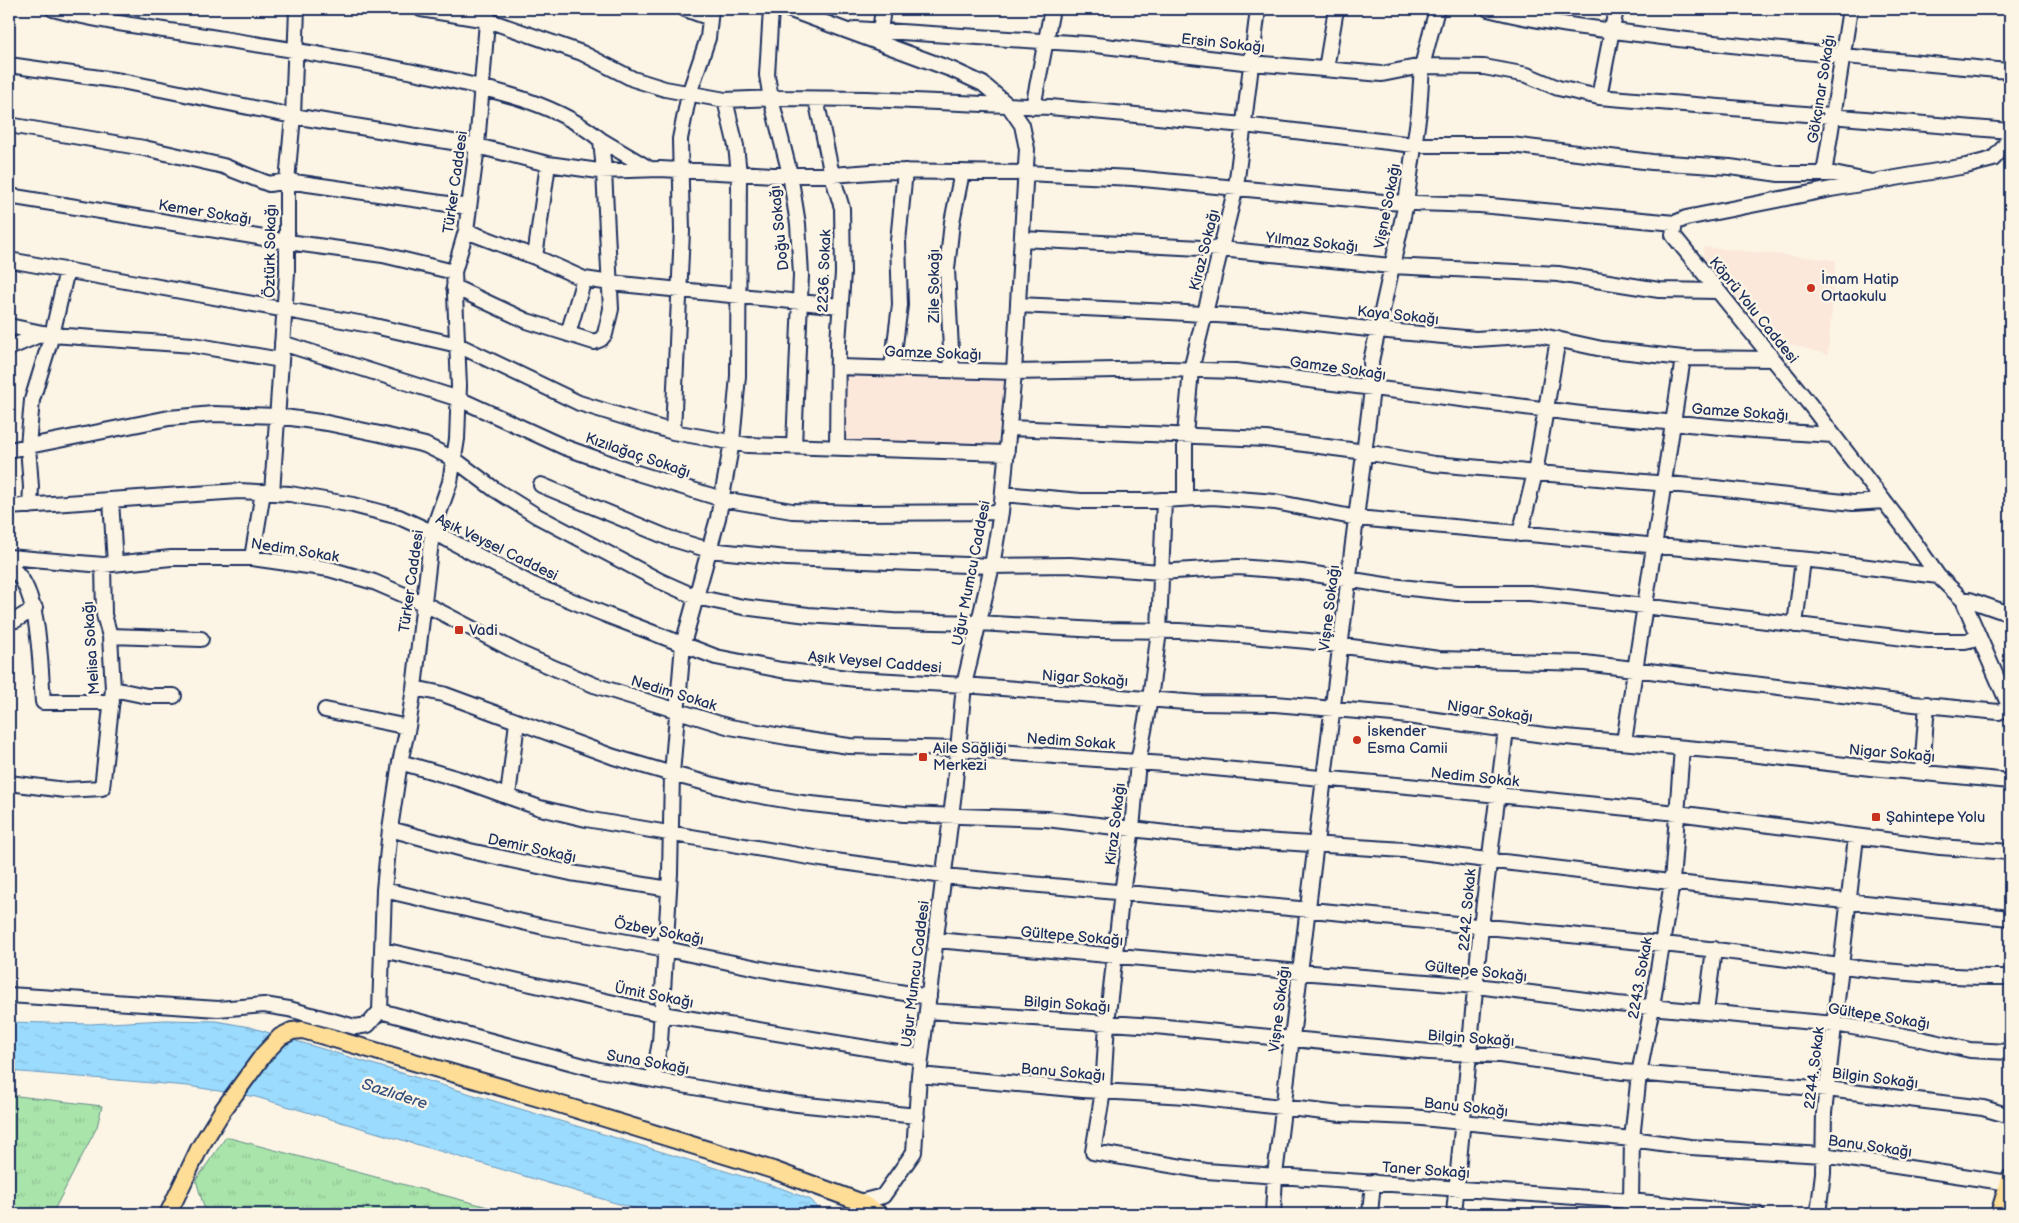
<svg xmlns="http://www.w3.org/2000/svg" width="2019" height="1223" font-family="'Balsamiq Sans',sans-serif">
	<defs>
		<pattern id="grass-tufts" width="24" height="20" patternUnits="userSpaceOnUse" patternTransform="scale(1.25)"><rect width="24" height="20" fill="#a9e4aa"/><path d="M3 7l-1-3M5 7V3M7 7l1-3M15 17l-1-3M17 17v-4M19 17l1-3" fill="none" stroke="#91c495"/></pattern>
		<pattern id="water-ripples" width="26" height="14" patternUnits="userSpaceOnUse" patternTransform="scale(1.25)"><rect width="26" height="14" fill="#9bdbfd"/><path d="M2 4q2-2 4 0t4 0M15 11q2-2 4 0t4 0" fill="none" stroke="#85bcdb"/></pattern>
	</defs>
	<rect width="100%" height="100%" fill="#fcf5e5"/>
	<filter id="ink" filterUnits="userSpaceOnUse"><feTurbulence type="fractalNoise" baseFrequency=".02" numOctaves="2"/><feDisplacementMap in="SourceGraphic" scale="10" xChannelSelector="R" yChannelSelector="G"/><feConvolveMatrix kernelMatrix="1 2 1 2 8 2 1 2 1" color-interpolation-filters="sRGB"/></filter>
	<g filter="url(#ink)">
		<path fill="#fbe8db" d="M1703,247L1836,260L1828,355L1766,337L1703,257Z
			M847,373L1005,378L997,444L842,441Z"/>
		<path fill="url(#grass-tufts)" stroke="#628a84" d="M9,1095L102,1106L97,1127L52,1214H9Z
			M226,1137L514,1214H206L196,1180Z"/>
		<path fill="url(#water-ripples)" stroke="#6896bd" d="M165,1020L216,1021L250,1027L781,1188L811,1200L824,1214H653L256,1097L188,1086L9,1071V1022L90,1024Z"/>
		<g fill="none" stroke-linecap="round" stroke-linejoin="round">
			<g stroke="#1b2f5e" stroke-width="18">
				<path id="minor" d="M53,9C98,21 145,27 191,34C273,47 355,59 437,77C493,90 555,102 601,140L604,171L611,309L605,334L601,339L594,342L527,321L454,287
					M421,9L487,20L582,53L633,79L665,89L725,100L778,98L867,99L1050,107L1244,125L1414,145H1511L1652,162L1730,167L1779,174H1834L1872,182
					M685,9L710,18
					M771,9L767,75L771,99L790,174L798,224L801,275L794,446
					M788,9L953,70L983,84L1009,106L1022,125L1027,149L1014,372L1001,512L992,566L964,685L954,792L919,1075L914,1152L883,1196L860,1202
					M1488,9C1550,25 1615,31 1678,39C1789,52 1900,61 2010,71
					M1616,9L1599,97L2010,131
					M855,29L1087,44L1252,63L1382,74L1422,66L1484,67L1527,75L1558,88L1599,97
					M880,31L883,9
					M9,65L121,81L293,116L477,146L548,164L599,171L660,169L773,175H832L885,171L1025,173L1133,178L1383,202L1480,205L1675,223
					M1326,69L1336,9
					M816,99L832,175L842,208L843,273L838,342L837,448
					M1033,107L1052,9
					M9,125L144,148L223,166L269,184L287,181L469,207
					M2010,136L2003,148L1993,159L1966,166L1831,189L1686,218L1675,223L1673,235L1811,406L1903,526L1938,576L1963,600L2010,708
					M601,140L650,169
					M1824,174L1850,9
					M9,196L288,242L383,255L454,272
					M466,231L535,257L584,279L611,283L840,306
					M1022,239L1221,249L1391,266L1558,274L1659,290L1717,291
					M535,257L548,164
					M9,260L370,325L458,345L579,403L673,432L747,445L1007,453
					M1018,305L1170,312L1280,319L1377,330L1476,339L1538,335L1602,349L1683,358L1773,359
					M9,326L52,335L193,345L281,360
					M568,334L584,279
					M282,343L459,399L564,447L637,473L722,499L792,511L858,513L1001,512
					M9,348L44,333
					M838,367L1014,372L1167,369L1236,371L1589,415L1754,430L1833,435
					M892,368L900,305L898,241L905,171
					M952,370L947,269L952,222L962,172
					M1009,428L1266,439L1365,452L1434,464L1715,488L1853,503L1884,501
					M673,432L682,231L680,139L689,94L708,38L711,9
					M9,450L169,418L213,414L277,416L327,423L380,434L425,445L454,459L494,489L537,516L660,581L696,597L743,607L808,615L893,621L979,623L1097,630L1179,631L1240,635L1308,641L1439,659L1585,663L1914,704L1999,712L2010,707
					M541,485L669,538L709,550L787,558L992,566L1070,565L1160,572L1238,567L1302,572L1391,586L1457,593H1530L1603,601L1928,641H1965L1979,638
					M272,493L287,273V181L293,116L297,9
					M1003,494L1081,501H1146L1213,497L1275,502L1357,518L1821,561L1938,576
					M1185,499V435L1191,370L1236,187L1258,9
					M111,500L115,564
					M1164,500L1159,631L1150,699L1138,762L1132,829L1122,892L1107,1023L1103,1091L1093,1152L1206,1171L1631,1201L1757,1214
					M30,506L31,487L28,446L32,400L52,335L67,270
					M9,507L239,491L290,494L353,505L399,517L447,539L531,584L604,614L716,657L781,670L856,679L964,685L1198,703L1275,704L1393,714L1544,735L1741,753L1871,768L2010,781
					M1520,534L1535,473L1558,339
					M9,557L103,565L171,558H252L329,569L374,582L425,604L519,653L594,685L730,727L787,737L849,746L958,749L1192,766L1418,787L1677,813L1940,847L2010,852
					M252,558L263,492
					M9,567C41,584 40,668 43,702H112
					M1963,600H1970L2010,614
					M9,621L16,620L35,608
					M1795,625L1803,560
					M110,636L201,639
					M414,688L443,694L614,757L672,774L744,793L802,803L904,814L1046,819L1201,837L1404,850L1720,888L2010,918
					M113,689L147,696H174
					M325,710L408,727
					M1624,742L1683,358
					M400,762L462,780L540,808L586,819L821,859L944,876C1183,898 1423,920 1662,944C1778,955 1893,979 2010,977
					M1922,772L1927,704
					M9,783L65,790L102,788L113,689L110,636L104,615L103,565
					M508,796L517,722
					M390,829L470,851L571,873L669,889
					M384,890L544,927L666,949L772,971L929,997
					M936,940L1300,972L1477,986L1617,1004L1835,1024L1921,1039L1970,1050L2010,1052
					M383,950L662,1014L921,1057
					M9,995L218,1009L264,1005L289,1009L355,1027L368,1025L380,1011
					M380,1011L384,890L390,829L400,762L408,727L414,688L432,533L450,482L457,439L459,386L454,272L466,231L477,146L488,9
					M380,1011L599,1070L727,1093L797,1104L917,1116
					M927,1011L1155,1026L1429,1052L1500,1055L1623,1072L1827,1089L1983,1108L2010,1116
					M1706,1012L1714,949
					M919,1075L1083,1090L1186,1096L1341,1114L1412,1117L1632,1139L1690,1147L1823,1155L2009,1183
					M653,1079L660,1042L670,873L672,774L683,644L718,518L732,442L738,376L739,173L736,146L725,100
					M1273,1214L1275,1175L1372,389L1371,361L1406,203L1419,112L1422,66L1437,9
					M1370,1214L1373,1182
					M1454,1214L1481,926L1506,730
					M1628,1214L1631,1201L1632,1139L1639,1074L1652,1007L1672,882L1682,748
					M1818,1214L1823,1173L1824,1113L1856,837"/>
			</g>
			<g stroke="#1b2f5e" stroke-width="20">
				<path id="major" d="M168,1214L200,1147L223,1110L264,1054L280,1037L292,1031L303,1030L549,1101L773,1170L860,1202L879,1214
					M1999,1214L2010,1178"/>
			</g>
			<use href="#minor" stroke="#fcf5e5" stroke-width="14"/>
			<use href="#major" stroke="#fedd96" stroke-width="16"/>
		</g>
	</g>
	<g fill="#c8321e" stroke="#fcf5e5" stroke-width="2">
		<circle cx="1811" cy="288" r="5"/>
		<rect x="454" y="625" width="10" height="10" rx="2.5"/>
		<circle cx="1357" cy="740" r="5"/>
		<rect x="918" y="752" width="10" height="10" rx="2.5"/>
		<rect x="1871" y="812" width="10" height="10" rx="2.5"/>
	</g>
	<g text-anchor="middle" stroke-width="5" stroke-linejoin="round" paint-order="stroke">
		<g font-size="15" fill="#1b2f5e" stroke="#fcf5e5">
			<text transform="translate(1223 43) rotate(6)" y="5">Ersin Sokağı</text>
			<text transform="translate(1821 89) rotate(-81)" y="5">Gökçınar Sokağı</text>
			<text transform="translate(455 182) rotate(-82)" y="5">Türker Caddesi</text>
			<text transform="translate(1387 206) rotate(-79)" y="5">Vişne Sokağı</text>
			<text transform="translate(205 212) rotate(9)" y="5">Kemer Sokağı</text>
			<text transform="translate(779 228) rotate(-96)" y="5">Doğu Sokağı</text>
			<text transform="translate(1312 242) rotate(6)" y="5">Yılmaz Sokağı</text>
			<text transform="translate(1204 250) rotate(-76)" y="5">Kiraz Sokağı</text>
			<text transform="translate(270 251) rotate(-89)" y="5">Öztürk Sokağı</text>
			<text transform="translate(824 271) rotate(-88)" y="5">2236. Sokak</text>
			<text transform="translate(934 286) rotate(-90)" y="5">Zile Sokağı</text>
			<text transform="translate(1754 310) rotate(51)" y="5">Köprü Yolu Caddesi</text>
			<text transform="translate(1398 315) rotate(6)" y="5">Kaya Sokağı</text>
			<text transform="translate(933 353) rotate(2)" y="5">Gamze Sokağı</text>
			<text transform="translate(1338 368) rotate(8)" y="5">Gamze Sokağı</text>
			<text transform="translate(1740 412) rotate(4)" y="5">Gamze Sokağı</text>
			<text transform="translate(638 455) rotate(19)" y="5">Kızılağaç Sokağı</text>
			<text transform="translate(497 547) rotate(26)" y="5">Aşık Veysel Caddesi</text>
			<text transform="translate(295 550) rotate(9)" y="5">Nedim Sokak</text>
			<text transform="translate(971 573) rotate(-79)" y="5">Uğur Mumcu Caddesi</text>
			<text transform="translate(411 581) rotate(-82)" y="5">Türker Caddesi</text>
			<text transform="translate(1329 608) rotate(-83)" y="5">Vişne Sokağı</text>
			<text transform="translate(91 648) rotate(-94)" y="5">Melisa Sokağı</text>
			<text transform="translate(875 662) rotate(5)" y="5">Aşık Veysel Caddesi</text>
			<text transform="translate(1085 678) rotate(4)" y="5">Nigar Sokağı</text>
			<text transform="translate(674 693) rotate(17)" y="5">Nedim Sokak</text>
			<text transform="translate(1490 711) rotate(8)" y="5">Nigar Sokağı</text>
			<text transform="translate(1071 741) rotate(4)" y="5">Nedim Sokak</text>
			<text transform="translate(1892 753) rotate(5)" y="5">Nigar Sokağı</text>
			<text transform="translate(1475 777) rotate(6)" y="5">Nedim Sokak</text>
			<text transform="translate(1115 824) rotate(-83)" y="5">Kiraz Sokağı</text>
			<text transform="translate(532 848) rotate(12)" y="5">Demir Sokağı</text>
			<text transform="translate(1467 910) rotate(-85)" y="5">2242. Sokak</text>
			<text transform="translate(659 931) rotate(11)" y="5">Özbey Sokağı</text>
			<text transform="translate(1072 936) rotate(5)" y="5">Gültepe Sokağı</text>
			<text transform="translate(1476 971) rotate(6)" y="5">Gültepe Sokağı</text>
			<text transform="translate(915 974) rotate(-83)" y="5">Uğur Mumcu Caddesi</text>
			<text transform="translate(1640 978) rotate(-80)" y="5">2243. Sokak</text>
			<text transform="translate(654 995) rotate(11)" y="5">Ümit Sokağı</text>
			<text transform="translate(1067 1004) rotate(4)" y="5">Bilgin Sokağı</text>
			<text transform="translate(1279 1009) rotate(-83)" y="5">Vişne Sokağı</text>
			<text transform="translate(1879 1016) rotate(9)" y="5">Gültepe Sokağı</text>
			<text transform="translate(1471 1038) rotate(4)" y="5">Bilgin Sokağı</text>
			<text transform="translate(648 1062) rotate(10)" y="5">Suna Sokağı</text>
			<text transform="translate(1814 1068) rotate(-83)" y="5">2244. Sokak</text>
			<text transform="translate(1063 1072) rotate(5)" y="5">Banu Sokağı</text>
			<text transform="translate(1875 1078) rotate(7)" y="5">Bilgin Sokağı</text>
			<text transform="translate(1466 1107) rotate(6)" y="5">Banu Sokağı</text>
			<text transform="translate(1870 1146) rotate(8)" y="5">Banu Sokağı</text>
			<text transform="translate(1426 1170) rotate(4)" y="5">Taner Sokağı</text>
		</g>
		<g font-size="15" fill="#1b2f5e" stroke="#fcf5e5" text-anchor="start">
			<text x="1821" y="284">İmam Hatip<tspan x="1821" dy="17">Ortaokulu</tspan></text>
			<text x="469" y="635">Vadi</text>
			<text x="1367" y="736">İskender<tspan x="1367" dy="17">Esma Camii</tspan></text>
			<text x="933" y="753">Aile Sağliği<tspan x="933" dy="17">Merkezi</tspan></text>
			<text x="1886" y="822">Şahintepe Yolu</text>
		</g>
		<g font-size="16" font-style="italic" fill="#35517e" stroke="#fcf5e5">
			<text transform="translate(395 1093) rotate(18)" y="6">Sazlıdere</text>
		</g>
	</g>
	<rect width="2019" height="1223" fill="none" stroke="#fcf5e5" stroke-width="30"/>
	<rect x="15" y="15" width="1989" height="1193" fill="none" stroke="#1b2f5e" stroke-width="2" filter="url(#ink)"/>
</svg>
